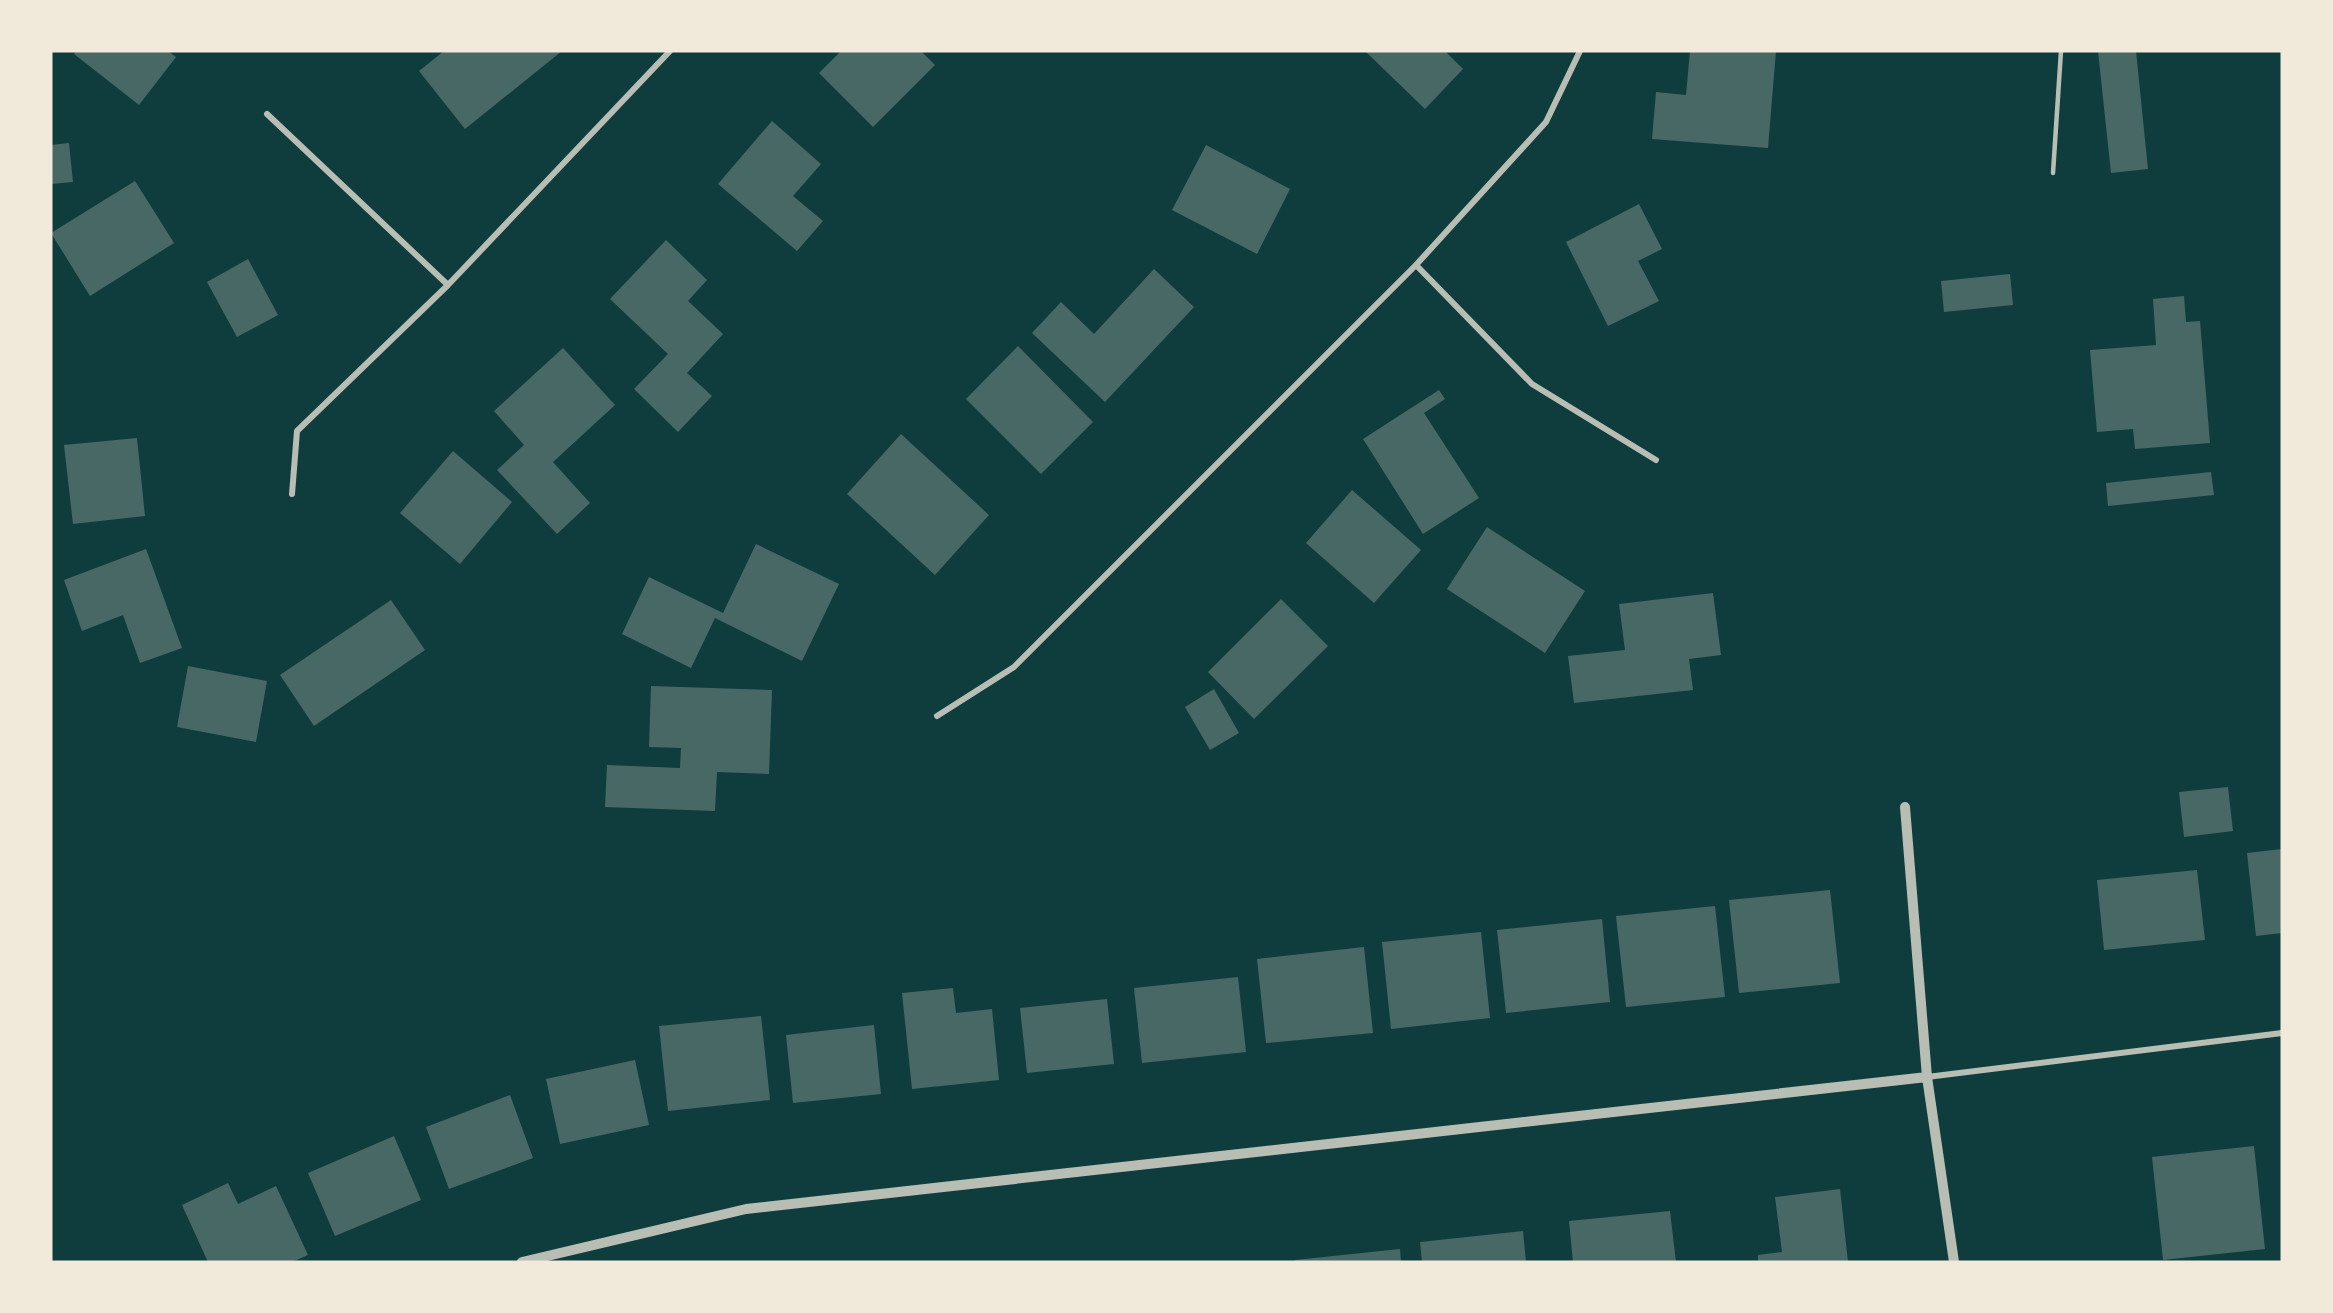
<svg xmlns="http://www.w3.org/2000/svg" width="2333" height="1313" font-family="Commissioner,sans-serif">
	<rect width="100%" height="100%" fill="#0f3d3e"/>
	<path fill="#486865" d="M76,51H168L176,57L139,105L74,54Z
		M444,51H562L465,129L419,71Z
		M841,51H921L935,65L873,127L819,73Z
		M1365,51H1445L1463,69L1425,109Z
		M1690,51H1776L1768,148L1652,139L1656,92L1686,95Z
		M2098,51H2136L2148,169L2111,173Z
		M772,121L821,164L793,196L823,221L797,251L718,184Z
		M69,143L73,182L51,184V145Z
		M1206,145L1290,189L1257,254L1172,210Z
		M135,181L174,243L90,296L51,233Z
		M1639,204L1662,249L1638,261L1659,301L1608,326L1566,242Z
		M666,240L707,280L688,301L723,334L687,373L712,396L678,432L634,389L668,354L610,299Z
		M248,259L278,315L237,337L207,282Z
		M1154,269L1194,307L1105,402L1032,333L1061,302L1094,334Z
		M2010,274L2013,305L1944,312L1941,281Z
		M2184,296L2186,322L2200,321L2210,443L2135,449L2133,429L2097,432L2090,350L2156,345L2153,299Z
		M1018,346L1093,422L1041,474L966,399Z
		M563,348L615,405L553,462L590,503L557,534L497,470L524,445L494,411Z
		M1439,390L1445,399L1424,413L1479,498L1423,534L1363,439Z
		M901,434L989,515L935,575L847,494Z
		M137,438L145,516L73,524L64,445Z
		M453,451L512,502L460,564L400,513Z
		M2211,472L2214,495L2108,506L2106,483Z
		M1352,490L1421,550L1374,603L1306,543Z
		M1487,527L1585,591L1545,653L1447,589Z
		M756,544L839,584L802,661L715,618L691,668L622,634L649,577L723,613Z
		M146,549L182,648L140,663L123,615L82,631L64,580Z
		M1713,593L1721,655L1689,659L1693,690L1574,703L1568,656L1625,650L1619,604Z
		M1281,599L1328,646L1254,719L1208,672Z
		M391,600L425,650L314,726L280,675Z
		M188,666L267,681L256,742L177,727Z
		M651,686L772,690L769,774L717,772L715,811L605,807L607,765L680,768L681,748L649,747Z
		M1214,689L1239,733L1210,750L1185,707Z
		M2228,787L2233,831L2184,837L2179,792Z
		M2282,849V933L2256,936L2247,853Z
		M2197,870L2205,940L2104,950L2097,880Z
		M1830,890L1840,983L1739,993L1729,900Z
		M1715,906L1725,997L1626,1007L1616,916Z
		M1602,919L1610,1002L1506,1013L1497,930Z
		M1481,932L1490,1018L1391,1029L1382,942Z
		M1364,947L1373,1033L1266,1043L1257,959Z
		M1238,977L1246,1052L1142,1063L1134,988Z
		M953,988L956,1013L992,1009L999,1080L912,1089L902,993Z
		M1107,999L1114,1064L1027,1073L1020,1008Z
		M761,1016L770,1100L668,1111L659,1026Z
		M874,1025L881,1094L793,1103L786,1035Z
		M635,1060L649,1125L560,1144L546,1079Z
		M510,1095L533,1158L449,1189L426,1127Z
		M394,1136L421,1200L335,1236L308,1173Z
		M2254,1146L2265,1249L2163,1260L2152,1157Z
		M228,1183L238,1204L276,1186L308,1255L292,1262H208L182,1205Z
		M1840,1189L1848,1262H1758V1255L1782,1252L1775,1197Z
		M1670,1211L1676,1262H1573L1569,1221Z
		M1523,1231L1526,1262H1422L1420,1242Z
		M1400,1249L1401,1262H1296L1295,1260Z"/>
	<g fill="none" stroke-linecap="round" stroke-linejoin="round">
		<path stroke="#b8beb3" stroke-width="4.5" d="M2053,173L2061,51"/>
		<path stroke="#b8beb3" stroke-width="6" d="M267,114L448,285
			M1416,265L1532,384L1656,460
			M292,494L297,431L448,285L670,51
			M937,716L1014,667L1416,265L1546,122L1580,51
			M1927,1077L2282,1033"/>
		<path stroke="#b8beb3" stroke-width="10" d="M1905,807L1927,1077L1954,1262
			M522,1262L746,1209L1927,1077"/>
	</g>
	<rect width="2333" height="1313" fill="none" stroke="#f1e9da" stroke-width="105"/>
</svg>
